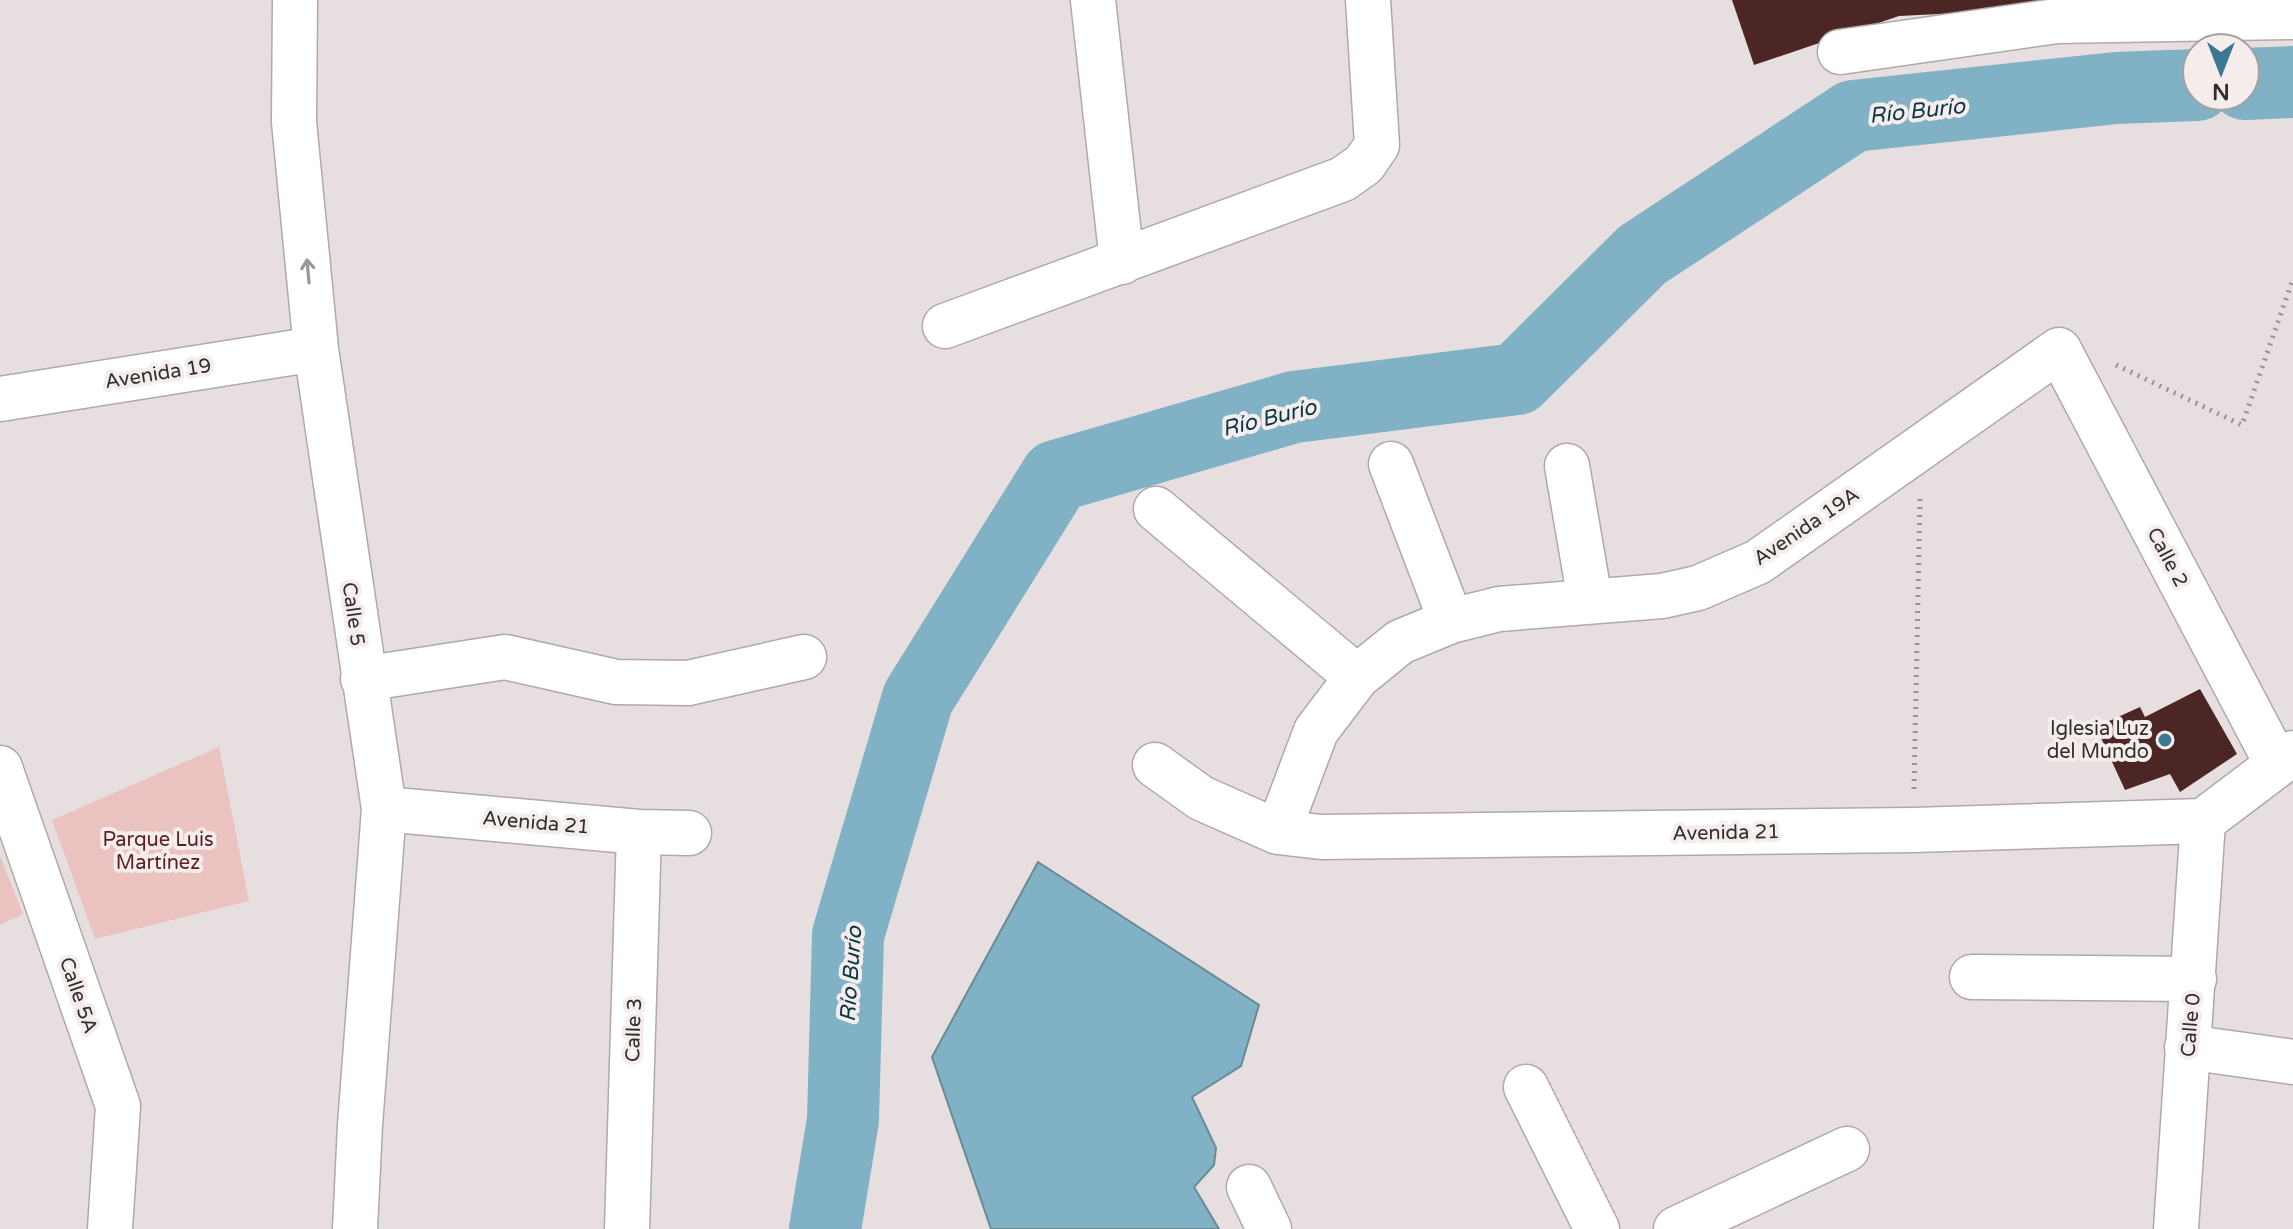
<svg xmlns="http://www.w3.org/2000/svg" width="2293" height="1229" font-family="'Varela Round',sans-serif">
	<rect width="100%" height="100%" fill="#e7dfdf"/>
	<path fill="#eac2c0" d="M219,747L249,901L95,939L52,820Z
		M0,856L23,914L0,925Z"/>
	<path fill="#81b1c4" stroke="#698a97" stroke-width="2" d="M1038,862L1259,1005L1241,1066L1192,1097L1216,1148L1214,1165L1194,1187L1219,1229H991L932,1057Z"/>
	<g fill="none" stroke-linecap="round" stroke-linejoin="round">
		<path stroke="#81b1c4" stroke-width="72" d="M2245,84L2293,82
			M825,1229L843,1120L848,935L918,698L1056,476L1294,407L1517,379L1642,255L1853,116L2116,88L2197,85"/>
	</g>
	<path fill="#4c2625" d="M1732,0H2145L2096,6L1899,16L1754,65Z
		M2200,689L2237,754L2180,792L2170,774L2125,790L2096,727L2140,707L2145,717Z"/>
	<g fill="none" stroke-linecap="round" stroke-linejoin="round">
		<g stroke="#b0a9a8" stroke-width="47">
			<path id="minor" d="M295,0L294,122L316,349L384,809L360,1125L355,1229
				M1093,0L1122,262
				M1840,52L2057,21L2293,17
				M945,326L1343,179L1364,164L1377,145L1368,0
				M0,399L316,349
				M1391,464L1451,621
				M1567,466L1590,600
				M1156,509L1357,677
				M363,679L505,657L616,682L688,683L804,657
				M1155,765L1201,798L1278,832L1321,837L1914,830L2203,821L2293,753
				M0,768L118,1106L110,1229
				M384,809L639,832L689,833
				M1278,832L1316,731L1357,677L1400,642L1451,621L1499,609L1662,596L1698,588L1758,562L2059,350L2277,764
				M1972,977L2194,979
				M2187,1047L2293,1062
				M1526,1087L1597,1229
				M1249,1187L1269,1229
				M627,1229L639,832
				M1676,1229L1847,1149
				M2176,1229L2203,821"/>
		</g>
		<path stroke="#989393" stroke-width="5" stroke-dasharray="2 6" stroke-linecap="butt" d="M2116,365L2242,425L2293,279
			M1914,789L1920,499"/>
		<use href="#minor" stroke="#fff" stroke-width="44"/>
	</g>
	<defs><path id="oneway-shaft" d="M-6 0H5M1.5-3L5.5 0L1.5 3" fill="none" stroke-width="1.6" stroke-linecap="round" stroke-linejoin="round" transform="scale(2)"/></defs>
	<use stroke="#989696" href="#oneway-shaft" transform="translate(308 271) rotate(-95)"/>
	<circle fill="#3c7990" stroke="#f4edec" stroke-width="3" cx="2165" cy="740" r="8"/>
	<g text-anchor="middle" stroke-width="8" stroke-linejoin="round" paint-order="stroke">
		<g font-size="20" fill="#312e2e" stroke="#f4edec">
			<text transform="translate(158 373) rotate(-9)" y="7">Avenida 19</text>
			<text transform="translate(1806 526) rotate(-34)" y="7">Avenida 19A</text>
			<text transform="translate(2168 557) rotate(62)" y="7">Calle 2</text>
			<text transform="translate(354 614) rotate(82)" y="7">Calle 5</text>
			<text transform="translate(536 822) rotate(5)" y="7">Avenida 21</text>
			<text transform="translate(1726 832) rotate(-1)" y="7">Avenida 21</text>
			<text transform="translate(79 995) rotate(71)" y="7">Calle 5A</text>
			<text transform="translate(2190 1025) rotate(-85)" y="7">Calle 0</text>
			<text transform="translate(633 1030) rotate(-88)" y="7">Calle 3</text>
		</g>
		<g font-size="20" fill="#312e2e" stroke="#f4edec" text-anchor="end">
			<text x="2149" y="735">Iglesia Luz<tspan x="2149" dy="23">del Mundo</tspan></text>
		</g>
		<g font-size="20" fill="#5a1f20" stroke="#f4edec">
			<text x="158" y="846">Parque Luis<tspan x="158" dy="23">Martínez</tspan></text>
		</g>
		<g font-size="22" font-style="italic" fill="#093645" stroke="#f4edec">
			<text transform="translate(1917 110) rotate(-6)" y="8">Río Burío</text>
			<text transform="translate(1269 417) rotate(-14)" y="8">Río Burío</text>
			<text transform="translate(850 974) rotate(-86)" y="8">Río Burío</text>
		</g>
	</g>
	<g transform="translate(2221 72) rotate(180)"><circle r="38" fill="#f4edec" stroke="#a6a1a0" stroke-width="2"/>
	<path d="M0-6L14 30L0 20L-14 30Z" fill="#3c7990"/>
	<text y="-12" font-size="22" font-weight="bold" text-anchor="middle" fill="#312e2e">N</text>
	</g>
</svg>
